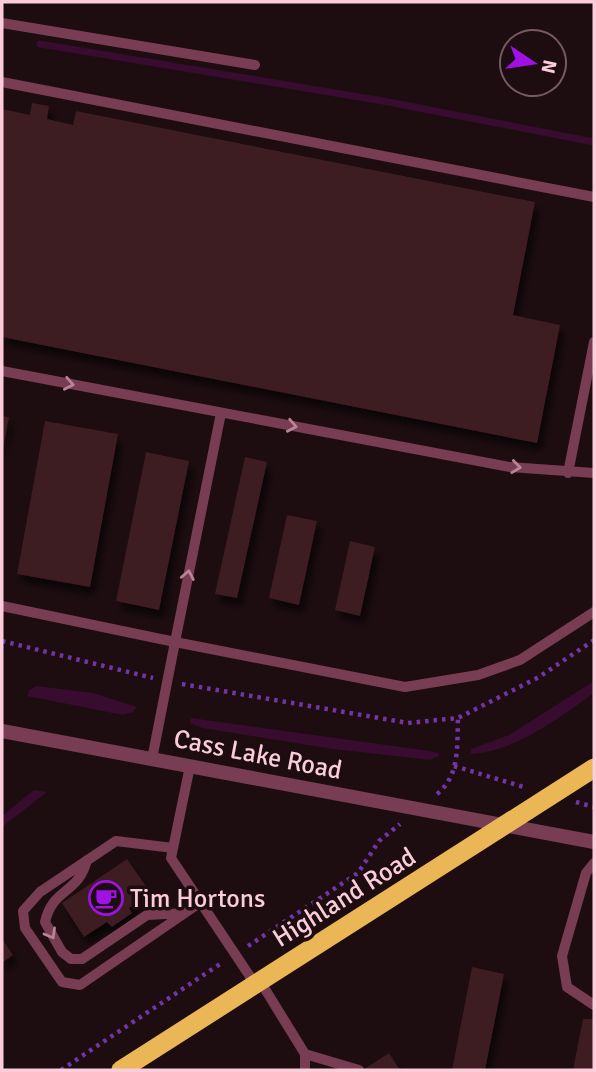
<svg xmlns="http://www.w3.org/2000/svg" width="596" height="1072" font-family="Signika,sans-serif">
	<defs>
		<filter id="shadow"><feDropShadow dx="4.5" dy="8" stdDeviation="3.5" flood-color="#0009"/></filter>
	</defs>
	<rect width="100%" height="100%" fill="#1d0d11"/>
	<path fill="#370c2e" d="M594,681V693C558,718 517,751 471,754V749L509,735Z
		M37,686L93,693L137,707L133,712L123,715L27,696L29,690Z
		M191,718L430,751L439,753V756L430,760L333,749L202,728L190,723Z
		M34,790L47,792L2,827V816Z"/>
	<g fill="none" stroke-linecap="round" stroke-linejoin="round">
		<path stroke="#370c2e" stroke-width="7" d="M40,44L383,101L594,142"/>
	</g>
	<path fill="#3c1b22" filter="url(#shadow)" d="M32,103L49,106L47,119L73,125L76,111L535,202L513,315L560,325L537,443L2,337V109L30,115Z
		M2,416L9,417L3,448H2Z
		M45,421L118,434L90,587L17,574Z
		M146,452L189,461L159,610L116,601Z
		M245,457L267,462L237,598L215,594Z
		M287,515L317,521L299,605L269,598Z
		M350,541L375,547L360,616L335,610Z
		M127,859L150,892L129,908L132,913L112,927L107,922L84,937L62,903Z
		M2,939L13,955L2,963Z
		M472,967L504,974L485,1070H452Z
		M583,1019H594V1070H573Z
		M389,1053L400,1070H363Z"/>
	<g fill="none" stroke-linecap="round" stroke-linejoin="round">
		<path stroke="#7036a6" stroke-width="4.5" stroke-dasharray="3.5 5" stroke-linecap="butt" d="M2,641L153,678
			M182,684L408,723L458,718L539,677L594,640
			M454,766L527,788
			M437,794C460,776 457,745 458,718
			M576,802L594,807
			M248,946L358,873L379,841L400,824
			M61,1070L223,962"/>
		<path stroke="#783c53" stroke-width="10" d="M2,23L255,65
			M2,82L594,197
			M2,371L510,467L594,473
			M221,413L175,642L405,687L478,675L520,660L594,612
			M568,473L594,342
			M2,606L175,642L152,759
			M190,766L171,858L255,984
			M173,848L116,841L40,892L23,911L25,928L62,982L80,985L201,902
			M87,860C78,895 53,887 45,922L62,952L71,959H82L147,915L185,913
			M594,863L586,873L562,956L567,987L594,1005
			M260,981L305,1054V1070
			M305,1054L359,1070"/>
		<path stroke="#783c53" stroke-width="14" d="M2,731L594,842"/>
		<path stroke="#eab656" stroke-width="19" d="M121,1070L594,768"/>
	</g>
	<defs><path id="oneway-chevron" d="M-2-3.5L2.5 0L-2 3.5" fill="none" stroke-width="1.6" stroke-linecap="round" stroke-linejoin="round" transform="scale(1.75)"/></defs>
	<g stroke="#ba8497">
		<use href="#oneway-chevron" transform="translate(69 384) rotate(11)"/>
		<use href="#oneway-chevron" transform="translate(292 426) rotate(11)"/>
		<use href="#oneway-chevron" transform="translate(516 467) rotate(7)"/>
		<use href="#oneway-chevron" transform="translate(188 575) rotate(-79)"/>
		<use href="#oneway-chevron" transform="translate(51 934) rotate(60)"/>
	</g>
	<defs>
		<g id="cafe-ring" transform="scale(1.75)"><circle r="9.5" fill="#1d0d11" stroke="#a011e3" stroke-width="1.5"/><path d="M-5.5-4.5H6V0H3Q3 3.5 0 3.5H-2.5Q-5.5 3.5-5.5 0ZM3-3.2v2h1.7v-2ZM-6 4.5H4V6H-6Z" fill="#a011e3"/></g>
	</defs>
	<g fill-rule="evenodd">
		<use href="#cafe-ring" x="106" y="898"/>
	</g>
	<g text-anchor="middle" stroke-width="7" stroke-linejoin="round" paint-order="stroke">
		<g font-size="26" fill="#fbcddb" stroke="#1d0d11">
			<text transform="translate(258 754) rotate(11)" y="9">Cass Lake Road</text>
			<text transform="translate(344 897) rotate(-32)" y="9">Highland Road</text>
		</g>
		<g font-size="26" fill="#fbcddb" stroke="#1d0d11" text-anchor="start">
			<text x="130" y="907">Tim Hortons</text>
		</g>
	</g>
	<rect width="596" height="1072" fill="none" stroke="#fbcddb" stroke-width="7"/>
	<g transform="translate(533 63) rotate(103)"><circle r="33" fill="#1d0d11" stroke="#765a62" stroke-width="2"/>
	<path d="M0-5L12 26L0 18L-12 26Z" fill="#a011e3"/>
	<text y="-10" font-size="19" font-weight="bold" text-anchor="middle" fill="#fbcddb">N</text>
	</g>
</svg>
